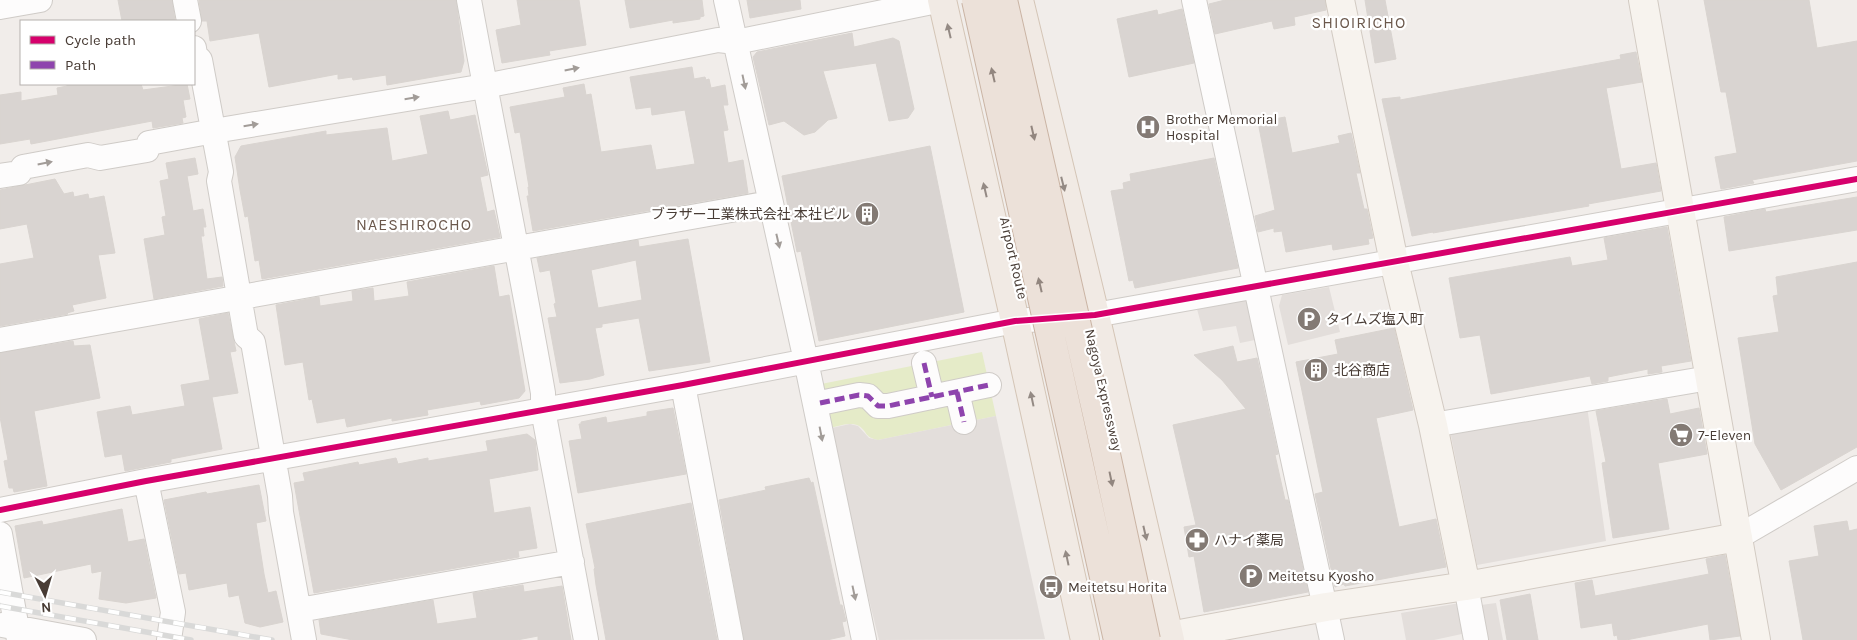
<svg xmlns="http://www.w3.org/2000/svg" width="1857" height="640" font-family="Karla,'Noto Sans JP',sans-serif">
	<rect width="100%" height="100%" fill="#f1edea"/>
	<path fill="#e5ebc8" d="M982,352L996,416L878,440C864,437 868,432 859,426C850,421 836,427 827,429L816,385Z"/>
	<path fill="#e3dedb" d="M1329,287L1340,332L1288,345L1279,306L1282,295Z
		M1244,300L1253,303L1260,339L1240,343L1236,326L1203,331L1197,309Z
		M1587,406L1606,541L1477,565L1450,431Z
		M996,416L1045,639L879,640L827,429L850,424L858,426L869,438L878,440Z
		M1466,602L1471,632L1434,640H1406L1401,613Z
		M1496,603L1503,640H1488L1481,605Z"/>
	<path fill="#d9d4d1" stroke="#d9d4d0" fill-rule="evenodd" d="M118,0H172L175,21H122Z
		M199,0H456L464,61L461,72L387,85L386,75L353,80L352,77L338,79V74L269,87L259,33L210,41L207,21H202Z
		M517,0H579L586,45L549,51L550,55L502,63L496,30L521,25Z
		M625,0H702L704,16L700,17V19L673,23V20L630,28Z
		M747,0H800L801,9L750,18Z
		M1225,0H1325L1326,10L1294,17L1295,25L1274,29L1272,21L1215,34L1209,4Z
		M1365,0H1385L1396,59L1375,63Z
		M1704,0H1809L1817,48L1857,41V161L1752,180L1754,183L1721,189L1715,157L1737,153L1726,92H1721Z
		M1182,9L1194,63L1129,77L1117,19L1157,10L1158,15Z
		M852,33L854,47L893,38L899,41L914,109L908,118L889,121L876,63L823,71L837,118L828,120L815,132L804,135L784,121L769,125L753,57L757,52Z
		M1636,52L1642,82L1606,88L1621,169L1656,163L1661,191L1588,204L1589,206L1433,233V232L1412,236L1382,99L1400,97V100L1621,59L1620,55Z
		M692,67L694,79L705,77L706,80L709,79L711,88L725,85L728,105H723L728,130L723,131L728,163L743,160L748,193L533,231L527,196H529L528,187H529L520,132L515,133L510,107L565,97L563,88L584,84L586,95L591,94L601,152L651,145L656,170L695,164L685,110L652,115L651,107L636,109L630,77Z
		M67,84H141L143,90L187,84L190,99L183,100L186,117L182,118L183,123L153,128L152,121L31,144L30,139L0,144V95L21,92V101L58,95L57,88L67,86Z
		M448,111L450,120L475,115L488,175L480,177L487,212L494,210L500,237L262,279L259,260L255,261L248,216L245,217L240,190L235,157L241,146L326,131V135L387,128L392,161L428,154L420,116Z
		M1285,117L1292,153L1340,143L1338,136L1351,133L1360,173H1356L1364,209H1367L1373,238L1368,239L1369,244L1333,250L1332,244L1286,252L1282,231L1274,232V228L1258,232L1255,216L1275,210L1258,122Z
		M930,146L964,312L819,341L801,251L797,252L782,176Z
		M195,158L198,174L187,176L193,211L203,209L206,227H203L204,236H201L207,279L222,277L223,286L154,299L144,239L165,235L162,217L166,216L160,181L169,179L166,163Z
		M1214,158L1238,268L1135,288L1133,280L1129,281L1111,191L1124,189L1123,183L1131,181L1130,174Z
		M55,179L64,194L73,192L74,197L88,194L89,199L104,196L115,253L98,255L106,298L72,305L74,311L67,313L68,314L0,326V264L34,258L27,224L0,229V190Z
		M1857,197V230L1729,251L1724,217L1765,209L1766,212Z
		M1667,227L1691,361L1661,366L1662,372L1648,374V369L1608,377V381L1592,384L1590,376L1491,394L1480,335L1460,338L1449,278L1570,257L1572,266L1608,260L1604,238Z
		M688,239L710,362L649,371L639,318L602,324V327L595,328L604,375L590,379L560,383L548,318L557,317L554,304L556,303L550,270L540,272L537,258L638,240L639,247ZM636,260L642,300L598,308L591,270Z
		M1857,262V447L1781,490L1755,444L1738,338L1779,332L1773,296L1778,295L1776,277Z
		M494,266L499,297L509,295L525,391L519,398L481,405L480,401L427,410L428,415L392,421V418L347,427L345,418L317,423L312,399L309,400L303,362L285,365L276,305L319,297L320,306L353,301L352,291L373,288L374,301L409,296L407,282Z
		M228,313L236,351L230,352L238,393L212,397L222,449L171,459V462L125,471L122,454L105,457L97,412L130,406L132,415L185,406L181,385L210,380L199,319Z
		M1394,328L1413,410L1376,418L1399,527L1436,519L1446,567L1345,586L1344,584L1335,587L1315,494L1323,492L1296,362L1338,354L1335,340Z
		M73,341L74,346L90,345L100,398L34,411L47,486L14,492L13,488H9L4,461L8,460L0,417V353Z
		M1233,346L1237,362L1257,358L1278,454L1275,455L1285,500H1288L1308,592L1204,612L1194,556L1189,557L1184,527L1196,525L1173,425L1246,409L1222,380L1194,355Z
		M1667,399L1670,414L1699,408L1707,454L1658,463L1669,529L1613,538L1602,463L1606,462L1596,411Z
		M673,408L686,474L578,493L569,441L582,439L579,424H581V422L606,417L607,423L647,416V412Z
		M527,434L535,440L538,470L489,479L494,513L530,507L537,548L518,551L519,557L314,593L294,483L305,481L303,473L358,462L359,465L396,458L398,464L428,458V461L488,451L486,441Z
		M809,478L811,483L813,482L840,605H842L846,621L842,622L845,636L827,640H744L719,500L766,490L765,487Z
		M259,485L266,521L256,523L264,574L268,593L276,591L283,622L260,627L245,623L239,595L229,597L227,583L189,590L186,573L179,574L164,500L206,492L207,494Z
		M691,503L717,640H606L596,585L594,569L595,568L586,524Z
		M122,509L128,542L144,539L156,598L126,603L99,599L102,571L92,573L91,564L24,578L15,526L42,521L43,525Z
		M1847,521L1849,531L1857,529V640H1803L1789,561L1819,556L1814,526Z
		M1725,555L1740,636L1710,640L1708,624L1626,640H1618L1617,635L1614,636L1612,623L1581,628L1575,583L1592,580L1595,596L1709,574L1706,559Z
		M523,585L524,592L562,586L571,640H538V636L517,640H353L321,634L319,620L433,600L437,624L477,618L473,593Z
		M1530,594L1538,640H1507L1500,600Z"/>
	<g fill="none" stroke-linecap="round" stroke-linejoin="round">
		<g stroke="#cfcbc7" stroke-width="26">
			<path id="street" d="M185,0L189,21
				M469,0C493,131 520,262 543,393V410L586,640
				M726,0L806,361L864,640
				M1194,0L1332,640
				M0,7L40,0
				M194,48L195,55L200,60L221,172L219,181L246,336L253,342L280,496L281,512L304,640
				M0,176L19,173L23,167L88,155L100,158L147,150L149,143L214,131L485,86L718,40L736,42L942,0
				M0,340L770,203
				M924,363L932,397
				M683,385L731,640
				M957,392L964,422
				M820,403L859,395L868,396L878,406H888L989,385
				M1433,425L1709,378
				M146,481L173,612L169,640
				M0,510L146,481L683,385L1015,321L1095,315L1857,179
				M0,534L19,640
				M1738,537L1857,468
				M1466,586L1476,640
				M299,610L572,562
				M2,625L84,640"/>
		</g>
		<g stroke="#d2cac2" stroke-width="30">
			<path id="secondary" d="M1340,0L1394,262L1433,425L1466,586
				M1643,0L1756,640
				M1169,636L1326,607L1466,586L1738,537"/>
		</g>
		<g stroke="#d4c5b6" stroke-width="30">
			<path id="primary" d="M942,0L1015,321L1085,640
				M1019,0L1095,315L1170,640"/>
		</g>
		<use href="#street" stroke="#fdfcfc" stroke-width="24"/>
		<use href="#secondary" stroke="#f7f3ee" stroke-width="28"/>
		<use href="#primary" stroke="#f1eae4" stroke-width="28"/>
		<g stroke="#d9d9d8" stroke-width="5.5">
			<path id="rail" d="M0,592L272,640
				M0,606L191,640"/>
		</g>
		<use href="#rail" stroke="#fff" stroke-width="4" stroke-dasharray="11" stroke-linecap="butt"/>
		<g stroke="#cab4a4" stroke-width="30" stroke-linecap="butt">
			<path id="highway-bridge" d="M976,0L1118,640
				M1003,0L1104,445L1146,640"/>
		</g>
		<use href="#highway-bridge" stroke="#ece1d9" stroke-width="28"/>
		<path stroke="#8e44ad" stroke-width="5" stroke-dasharray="10 5" stroke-linecap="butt" d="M924,363L932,397
			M957,392L964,422
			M820,403L859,395L868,396L878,406H888L989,385"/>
		<g stroke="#fff" stroke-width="9">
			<path id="cycleway" d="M0,510L146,481L683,385L1015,321L1095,315L1857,179"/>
		</g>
		<use href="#cycleway" stroke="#d6006c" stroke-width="6"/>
	</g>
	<defs><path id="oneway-solid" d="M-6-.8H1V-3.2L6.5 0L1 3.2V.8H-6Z" transform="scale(1.25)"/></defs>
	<g fill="#948a84">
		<use href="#oneway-solid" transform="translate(949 31) rotate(-103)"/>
		<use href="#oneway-solid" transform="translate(1063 184) rotate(76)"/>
		<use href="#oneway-solid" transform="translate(985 190) rotate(-103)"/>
		<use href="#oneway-solid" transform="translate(1032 399) rotate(-102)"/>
		<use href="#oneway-solid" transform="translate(1145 533) rotate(77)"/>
		<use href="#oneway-solid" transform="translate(1067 558) rotate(-102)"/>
	</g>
	<g fill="#a29c98">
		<use href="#oneway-solid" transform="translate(572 69) rotate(-11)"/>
		<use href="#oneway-solid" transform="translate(744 82) rotate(78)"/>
		<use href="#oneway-solid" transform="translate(412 98) rotate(-9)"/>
		<use href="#oneway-solid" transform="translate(251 125) rotate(-9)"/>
		<use href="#oneway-solid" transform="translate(45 163) rotate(-11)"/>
		<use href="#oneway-solid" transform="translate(778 241) rotate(77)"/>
		<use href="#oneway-solid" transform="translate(821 434) rotate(79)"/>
		<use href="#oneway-solid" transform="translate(854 593) rotate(78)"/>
	</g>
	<g fill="#92867f">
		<use href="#oneway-solid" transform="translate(993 75) rotate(-103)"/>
		<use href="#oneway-solid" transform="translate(1033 133) rotate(77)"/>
		<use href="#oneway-solid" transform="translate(1040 285) rotate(-103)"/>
		<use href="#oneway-solid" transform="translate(1111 479) rotate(78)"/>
	</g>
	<defs>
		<g id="hospital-disc" transform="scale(1.25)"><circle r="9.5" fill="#837a74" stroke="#fff"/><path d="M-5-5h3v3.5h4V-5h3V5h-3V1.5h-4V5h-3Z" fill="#fff"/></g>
		<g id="building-disc" transform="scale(1.25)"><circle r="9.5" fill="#837a74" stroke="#fff"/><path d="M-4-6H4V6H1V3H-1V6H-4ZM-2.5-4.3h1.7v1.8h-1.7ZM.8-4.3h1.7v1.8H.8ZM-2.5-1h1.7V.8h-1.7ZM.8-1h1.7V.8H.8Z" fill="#fff"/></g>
		<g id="parking-disc" transform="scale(1.25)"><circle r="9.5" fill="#837a74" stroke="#fff"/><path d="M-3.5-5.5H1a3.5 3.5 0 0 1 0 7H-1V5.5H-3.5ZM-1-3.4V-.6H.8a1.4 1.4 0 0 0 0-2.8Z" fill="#fff"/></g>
		<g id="supermarket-disc" transform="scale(1.25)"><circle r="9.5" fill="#837a74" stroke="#fff"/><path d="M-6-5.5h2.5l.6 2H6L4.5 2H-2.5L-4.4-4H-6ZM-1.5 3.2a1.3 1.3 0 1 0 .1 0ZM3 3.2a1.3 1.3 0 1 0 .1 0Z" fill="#fff"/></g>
		<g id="pharmacy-disc" transform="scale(1.25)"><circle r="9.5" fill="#837a74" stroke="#fff"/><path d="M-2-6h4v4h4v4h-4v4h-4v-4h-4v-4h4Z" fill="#fff"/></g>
		<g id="bus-disc" transform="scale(1.25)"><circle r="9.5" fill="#837a74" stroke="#fff"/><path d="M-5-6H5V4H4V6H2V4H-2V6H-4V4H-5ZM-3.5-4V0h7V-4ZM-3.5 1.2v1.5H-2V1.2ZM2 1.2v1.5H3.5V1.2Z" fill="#fff"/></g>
	</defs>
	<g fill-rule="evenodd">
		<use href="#hospital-disc" x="1148" y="127"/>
		<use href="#building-disc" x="867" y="214"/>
		<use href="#parking-disc" x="1309" y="319"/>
		<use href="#building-disc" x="1316" y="370"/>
		<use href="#supermarket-disc" x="1681" y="435"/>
		<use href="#pharmacy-disc" x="1197" y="540"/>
		<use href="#parking-disc" x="1251" y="576"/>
		<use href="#bus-disc" x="1051" y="587"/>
	</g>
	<g text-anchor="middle" stroke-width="4.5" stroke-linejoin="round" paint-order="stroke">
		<g font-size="14" fill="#483c35" stroke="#fff" text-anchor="start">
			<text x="1166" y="124">Brother Memorial<tspan x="1166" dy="16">Hospital</tspan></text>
			<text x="850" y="219" text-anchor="end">ブラザー工業株式会社 本社ビル</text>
			<text x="1326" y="324">タイムズ塩入町</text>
			<text x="1334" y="375">北谷商店</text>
			<text x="1698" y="440">7-Eleven</text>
			<text x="1214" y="545">ハナイ薬局</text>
			<text x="1268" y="581">Meitetsu Kyosho</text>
			<text x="1068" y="592">Meitetsu Horita</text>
		</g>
		<g font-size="14" fill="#483c35" stroke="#fff">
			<text transform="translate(1014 258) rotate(77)" y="5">Airport Route</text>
			<text transform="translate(1104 390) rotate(77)" y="5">Nagoya Expressway</text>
		</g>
		<g font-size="16" letter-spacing="1" fill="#6b584c" stroke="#fff">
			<text x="1359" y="28">SHIOIRICHO</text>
			<text x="414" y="230">NAESHIROCHO</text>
		</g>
	</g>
	<rect x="20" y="20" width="175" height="65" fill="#ffffff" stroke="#b6b1ae"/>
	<rect x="30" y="36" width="25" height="8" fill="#d6006c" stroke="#b6b1ae"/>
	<text x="65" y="45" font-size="15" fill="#483c35">Cycle path</text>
	<rect x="30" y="61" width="25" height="8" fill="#8e44ad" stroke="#b6b1ae"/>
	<text x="65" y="70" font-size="15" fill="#483c35">Path</text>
	<g transform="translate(45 595) rotate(175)" stroke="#ffffff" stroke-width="4" paint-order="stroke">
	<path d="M0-4L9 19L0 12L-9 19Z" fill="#483c35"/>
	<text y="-8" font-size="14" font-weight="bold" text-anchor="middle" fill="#483c35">N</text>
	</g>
</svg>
